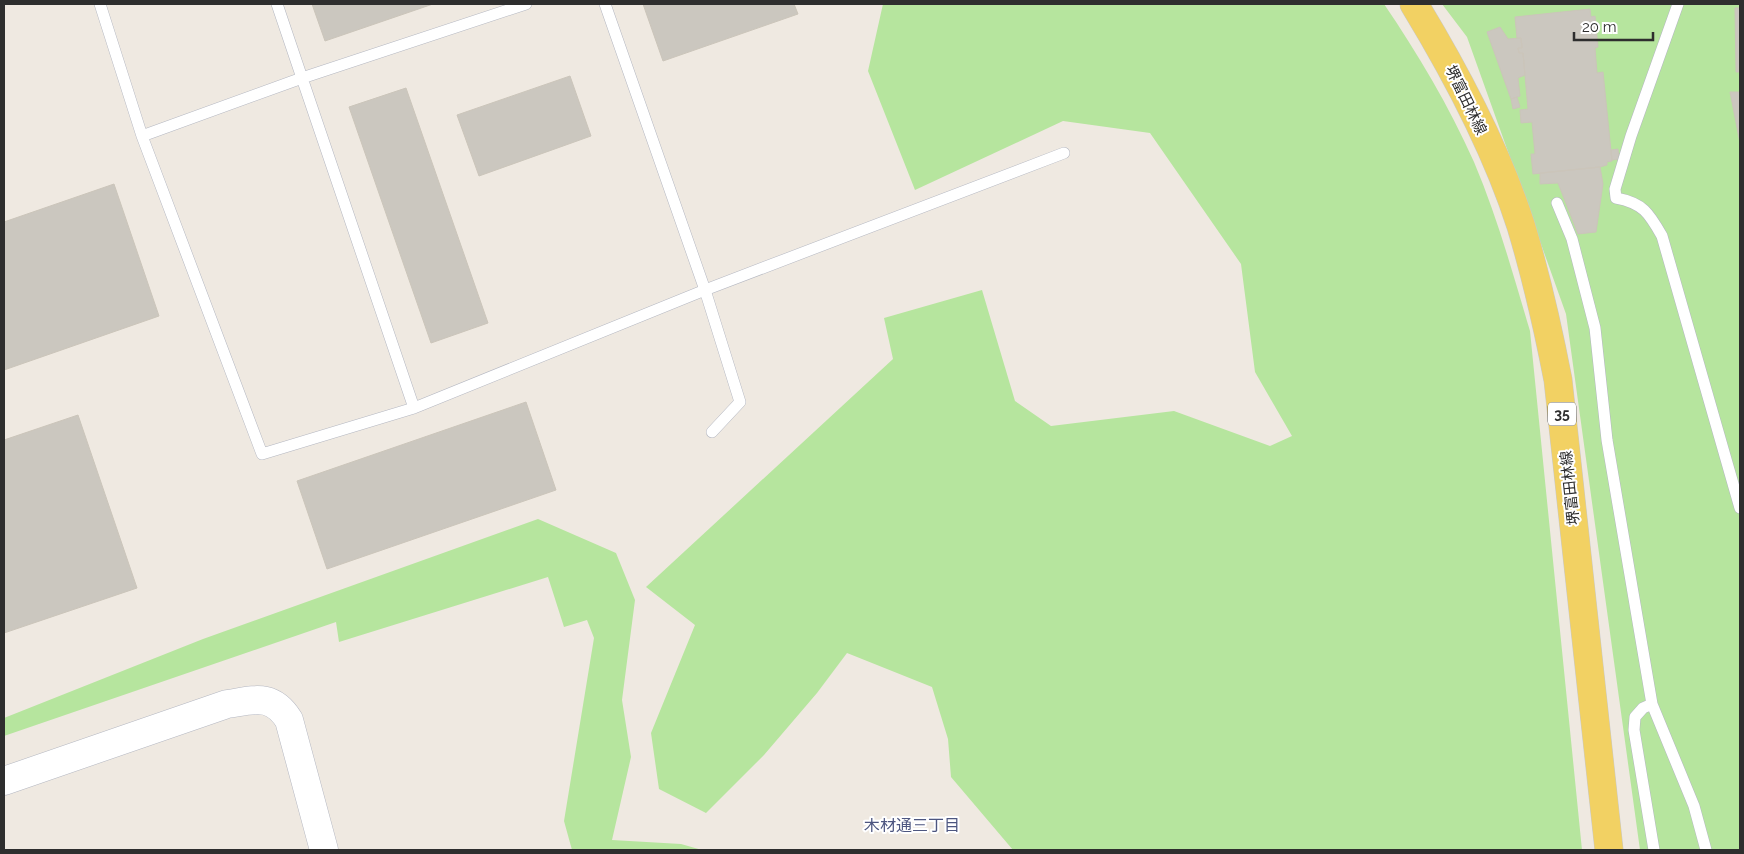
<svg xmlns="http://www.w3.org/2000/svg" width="1744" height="854" font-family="Raleway,'Noto Sans JP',sans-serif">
	<rect width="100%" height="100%" fill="#efe9e1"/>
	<path fill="#b6e59e" d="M883,4H1384C1418,54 1449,106 1474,162C1497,216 1513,274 1530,331L1582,850H1013L951,777L948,739L932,687L847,653L817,693L764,755L706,813L659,789L651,733L695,625L646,587L893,359L884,318L982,290L1015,401L1051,426L1174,411L1270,446L1292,436L1255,372L1241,264L1150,133L1063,121L915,190L868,71Z
		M1442,4H1740V850H1640L1566,314L1467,37Z
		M538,519L616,553L635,600L622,700L631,757L612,840L681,844L702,850H572L564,821L594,638L587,620L564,627L548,577L339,642L336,622L4,736V718L203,639Z"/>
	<path fill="#cbc7bf" stroke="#cbc5ba" d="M312,4H433L325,41Z
		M643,4H794L798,14L663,61Z
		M1740,4V72H1736L1735,8H1740Z
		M1590,9L1591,17L1595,16L1598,47L1595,48L1597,73L1603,72L1612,161L1607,162V165L1600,167L1533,174L1531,154H1535L1532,122L1521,123L1520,110L1528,109L1523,53H1519L1518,48H1522L1521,38H1517L1515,17Z
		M1500,27L1508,39L1521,38L1522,48H1518L1519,53H1523L1525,75L1518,78L1520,96L1511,99L1487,32Z
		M570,76L591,136L479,176L457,115Z
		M406,88L488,323L431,343L349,107Z
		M1730,92H1740V143Z
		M1517,97L1520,107L1513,109L1511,99Z
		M1618,149L1619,159L1612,160L1611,150Z
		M1600,167L1603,184L1596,232L1578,234L1558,183L1540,184V173Z
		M114,184L159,316L4,370V222Z
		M526,402L556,490L327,569L297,481Z
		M78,415L137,588L4,633V440Z"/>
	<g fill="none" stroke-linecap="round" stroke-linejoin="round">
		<g stroke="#b4b7c1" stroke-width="12">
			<path id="service" d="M100,4L142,136L262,454L414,408L705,290L1064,153
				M277,4L302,78L526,4
				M605,4L705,290L740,402L712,432
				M1678,4L1631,136L1615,189L1616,198C1643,203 1649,213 1662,236L1740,508
				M142,136L302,78L414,408
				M1557,203L1572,239L1595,328L1607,440L1652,704L1694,806L1706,850
				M1652,704L1643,708L1635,717L1634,730L1654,850"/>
		</g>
		<g stroke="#b4b7c1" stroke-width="29">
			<path id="tertiary" d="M4,781L227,704C255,700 272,693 289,720L324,850"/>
		</g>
		<g stroke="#c9c9c9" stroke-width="29">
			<path id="primary" d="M1414,4C1456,73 1496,148 1521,226C1536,276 1548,328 1558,380L1609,850"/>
		</g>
		<use href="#service" stroke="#fff" stroke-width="11"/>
		<use href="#tertiary" stroke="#fff" stroke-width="28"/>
		<use href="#primary" stroke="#f2d163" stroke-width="28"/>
	</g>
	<g text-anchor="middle" stroke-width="4" stroke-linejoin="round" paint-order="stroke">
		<rect fill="#fff" stroke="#6d6d6d" stroke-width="1" x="1548" y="402.5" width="28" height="23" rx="4"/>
		<g font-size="14" font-weight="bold" fill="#2e2e2e">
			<text x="1562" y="419">35</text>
		</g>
		<g font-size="15" fill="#2e2e2e" stroke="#fff">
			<text transform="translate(1466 100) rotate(64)" y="5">堺富田林線</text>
			<text transform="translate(1570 488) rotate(-96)" y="5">堺富田林線</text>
		</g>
		<g font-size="16" fill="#4d5680" stroke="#fff">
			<text x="912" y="831">木材通三丁目</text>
		</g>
	</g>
	<rect width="1744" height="854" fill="none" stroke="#2e2e2e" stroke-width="10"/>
	<path d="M1574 32v8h79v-8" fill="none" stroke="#2e2e2e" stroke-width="2.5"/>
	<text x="1582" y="32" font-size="15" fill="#2e2e2e" stroke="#ffffff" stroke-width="4" paint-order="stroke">20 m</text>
</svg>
